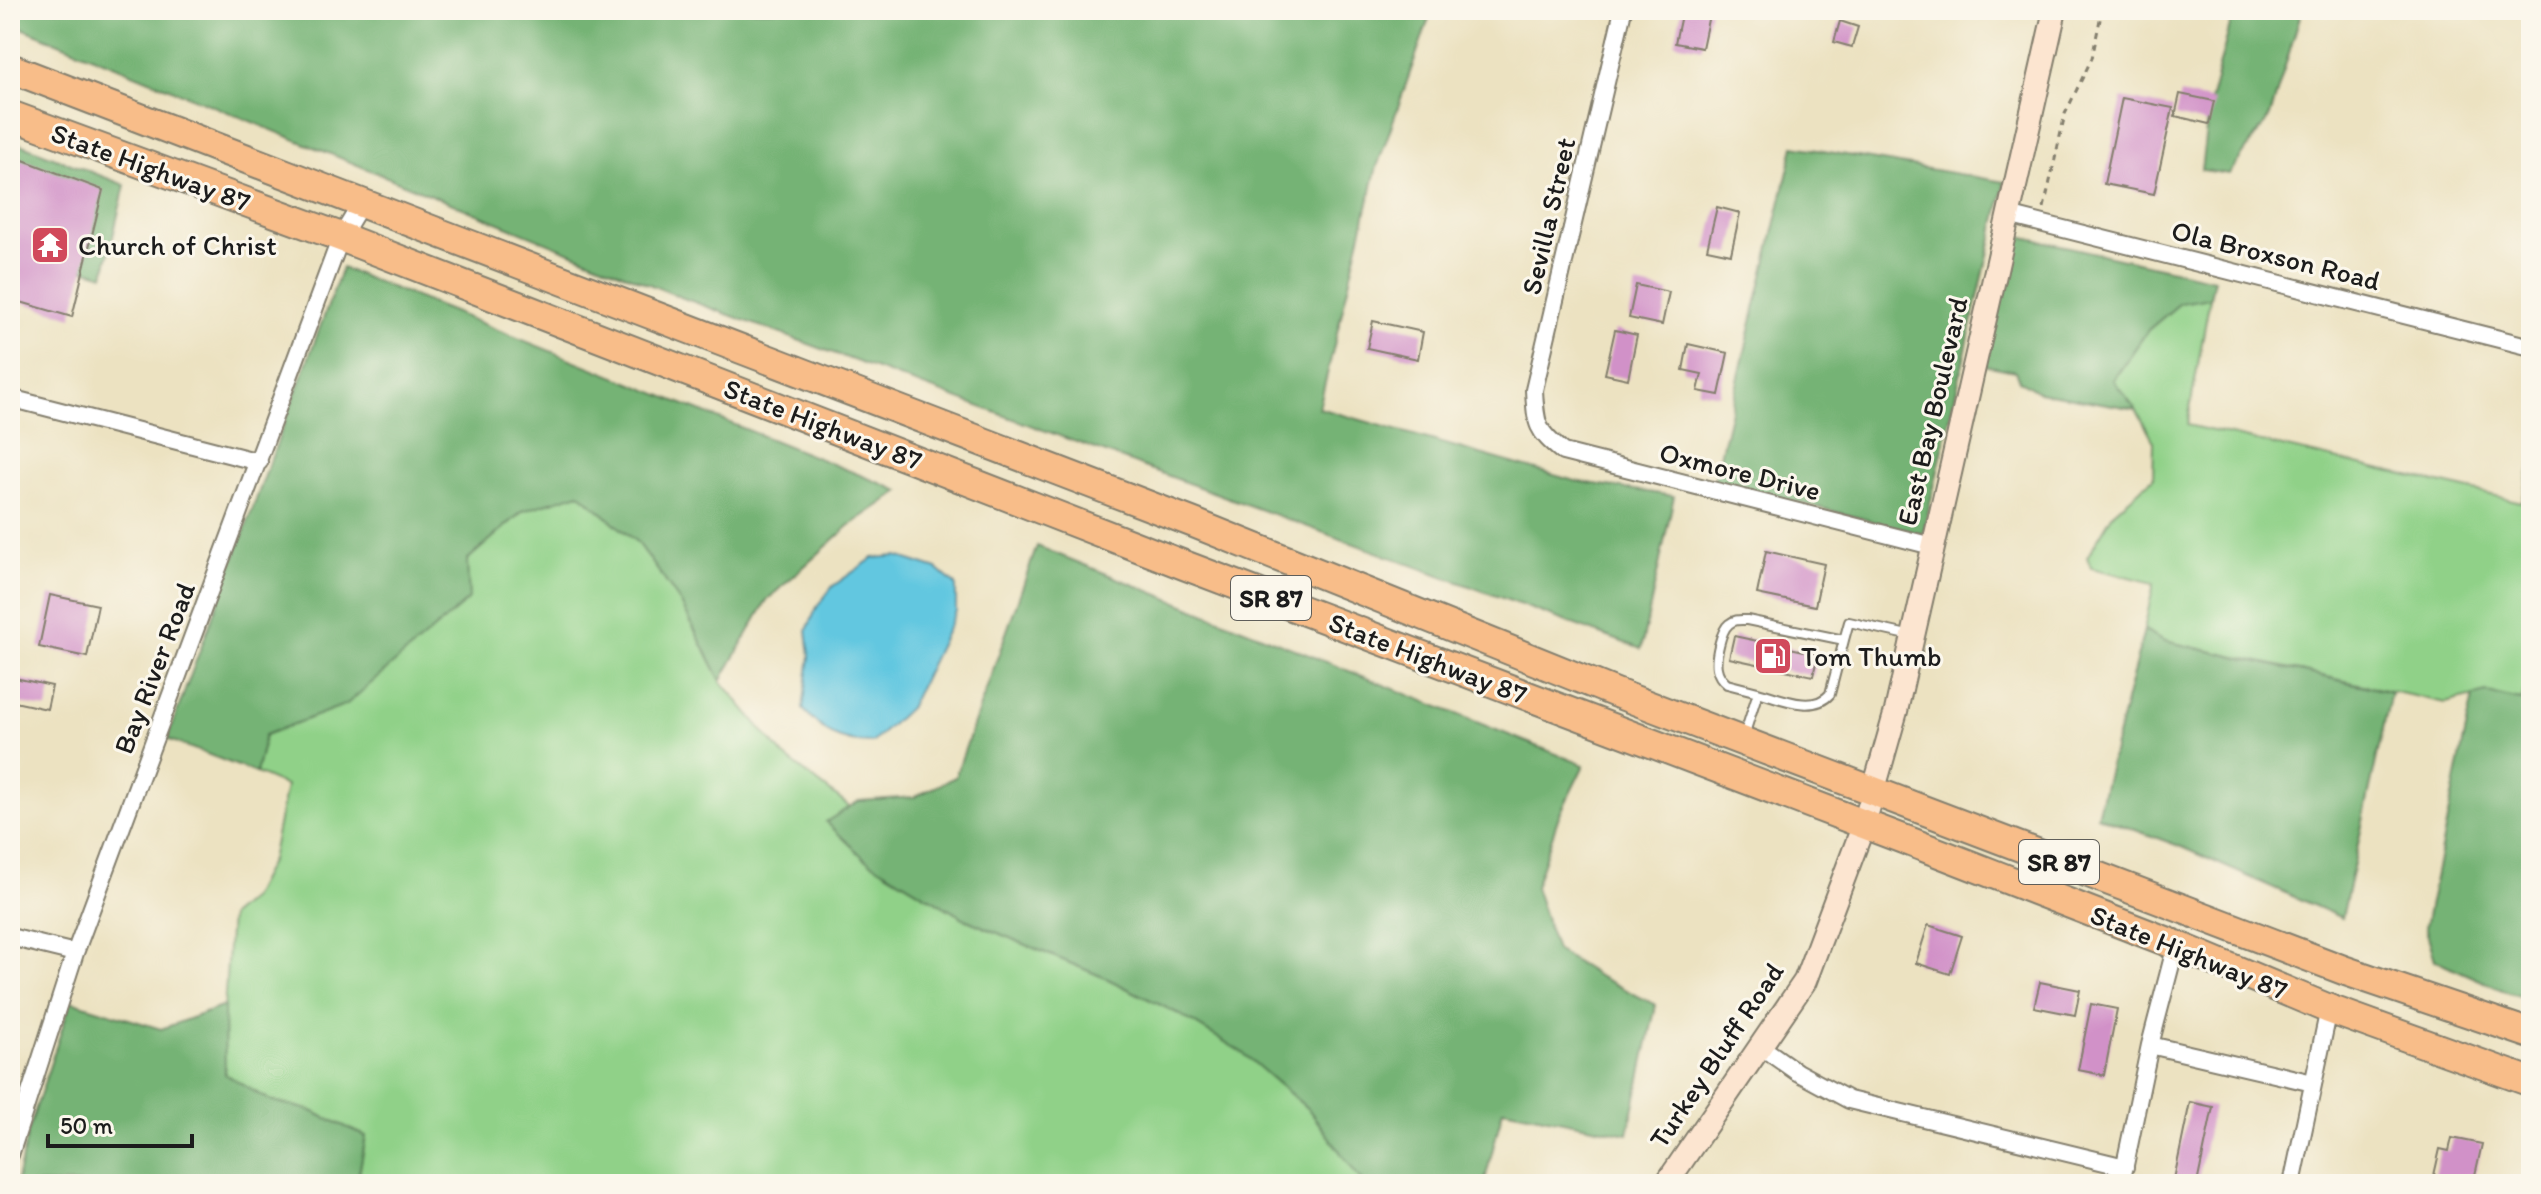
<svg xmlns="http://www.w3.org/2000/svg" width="2541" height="1194" font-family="Itim,sans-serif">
	<rect width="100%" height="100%" fill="#fbf7ec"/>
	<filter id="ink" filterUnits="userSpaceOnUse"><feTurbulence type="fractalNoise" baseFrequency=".0125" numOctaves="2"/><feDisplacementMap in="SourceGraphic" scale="16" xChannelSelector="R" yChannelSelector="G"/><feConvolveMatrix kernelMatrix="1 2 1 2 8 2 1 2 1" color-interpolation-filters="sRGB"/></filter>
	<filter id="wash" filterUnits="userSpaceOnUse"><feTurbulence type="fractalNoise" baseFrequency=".006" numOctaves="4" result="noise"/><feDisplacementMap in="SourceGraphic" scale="32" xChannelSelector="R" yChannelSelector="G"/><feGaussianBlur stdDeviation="1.8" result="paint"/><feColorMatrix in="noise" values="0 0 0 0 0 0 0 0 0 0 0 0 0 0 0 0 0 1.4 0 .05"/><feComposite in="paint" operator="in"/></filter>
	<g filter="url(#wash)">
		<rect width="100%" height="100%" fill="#ece2c1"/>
		<path fill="#90d188" stroke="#567652" stroke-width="2" d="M2210,298L2187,425L2522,502L2531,464V657L2522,700L2487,693L2445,703L2165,641L2144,630L2154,583L2091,568L2087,557L2114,512L2153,478L2154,442L2136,409L2113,381L2148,330L2180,303Z
			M579,493L639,544L681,603L721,681L784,756L850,807L826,822L886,872L967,920L1108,979L1179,1014L1243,1053L1309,1110L1364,1184H357L366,1136L309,1110L269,1100L225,1074L223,1026L230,916L252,897L271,860L286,786L256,773L265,735L347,704L467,560L523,511Z"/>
		<path fill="#74b374" stroke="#486848" stroke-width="2" d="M10,10H1432L1376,170L1319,408L1575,481L1674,496L1641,649L683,298L10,23Z
			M2234,10H2302L2270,116L2229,174L2201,170L2209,105Z
			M10,140L125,185L104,275L10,248Z
			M1794,146L2005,182L1923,534L1714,481Z
			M2015,235L2214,279L2210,298L2180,303L2148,330L2113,380L2136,409L2038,392L2019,380L2015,371L1984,365Z
			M342,268L408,294L900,491L849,526L767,600L721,681L681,603L639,544L579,493L523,511L467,560L469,599L347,704L265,735L256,773L167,739Z
			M1037,546L1584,765L1559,816L1535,887L1556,950L1596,975L1656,1005L1628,1134L1503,1109L1484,1184H1364L1309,1110L1243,1053L1179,1014L1108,979L967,920L865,859L826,822L859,801L915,797L955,777Z
			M2144,630L2165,641L2391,692L2342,918L2179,846L2097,816Z
			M2487,693L2531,702V999L2509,993L2435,960L2425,926L2473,696Z
			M71,1001L161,1029L224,1006L225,1074L269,1100L309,1110L366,1136L357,1184H16L28,1132Z"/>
		<path fill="#62c7e0" stroke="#3f727e" stroke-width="2" d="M897,556L937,569L956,585V611L910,707L872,743C838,742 825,734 803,709L810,656L807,630L817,607L833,586L873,558Z"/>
		<g id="blocks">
			<path fill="#d191c8" d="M1682,10H1710L1702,48L1675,43Z
				M1840,21L1858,27L1852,47L1834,42Z
				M2180,94L2214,101L2209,124L2175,116Z
				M2122,98L2173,108L2154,194L2104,184Z
				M10,155L103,190L72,317L10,299Z
				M1717,207L1740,213L1731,254L1707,249Z
				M1636,285L1669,292L1662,325L1629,318Z
				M1373,321L1423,332L1418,359L1367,348Z
				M1615,330L1637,335L1628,379L1605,374Z
				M1688,344L1728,353L1719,395L1698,391L1702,374L1683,370Z
				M1766,551L1824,564L1815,606L1757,594Z
				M50,595L98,605L87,657L39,647Z
				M1734,636L1818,654L1813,676L1729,658Z
				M10,677L52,686L47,709L10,701Z
				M1928,925L1962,936L1950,974L1916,963Z
				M2040,982L2080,990L2075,1015L2034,1007Z
				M2091,1004L2117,1009L2104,1075L2078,1070Z
				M2190,1102L2213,1107L2197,1184H2173Z
				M2452,1138L2482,1144L2473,1184H2432L2440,1149L2449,1151Z"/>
		</g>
	</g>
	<g filter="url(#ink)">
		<use href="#blocks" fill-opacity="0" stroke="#847f6e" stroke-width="2"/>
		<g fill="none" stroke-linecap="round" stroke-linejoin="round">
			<g stroke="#847f6e" stroke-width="12">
				<path id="lane" d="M1844,640L1849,622L1912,636
					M1744,736L1758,692L1727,684C1722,680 1718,674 1717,668C1715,658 1721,630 1729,624C1735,619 1740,620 1747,620L1844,640L1830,694C1813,714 1780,698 1758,692"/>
			</g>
			<g stroke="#847f6e" stroke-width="20">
				<path id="street" d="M1623,10L1534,390C1536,425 1536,430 1563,452L1932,546
					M2008,215L2531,347
					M10,398L259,462
					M10,937L75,953
					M2150,1045L2313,1083
					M1760,1046L1797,1072L1849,1100L2125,1167
					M10,1155L75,953L341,237L361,204
					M2121,1184L2150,1045L2176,945
					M2292,1184L2329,1009"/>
			</g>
			<g stroke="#847f6e" stroke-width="26">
				<path id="secondary" d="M1666,1184L1805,981L1864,824L1896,711L2055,10"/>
			</g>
			<g stroke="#847f6e" stroke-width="32">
				<path id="highway" d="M10,68L1194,523L1616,693L2346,971L2531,1034
					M10,115L341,237L1184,565L1911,842L2176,945L2329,1009L2531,1082"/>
			</g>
			<path stroke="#847f6e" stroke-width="3" stroke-dasharray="6 6" stroke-linecap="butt" d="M2044,208L2065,114L2092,58L2102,10"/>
			<use href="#lane" stroke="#fff" stroke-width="8"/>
			<use href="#street" stroke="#fff" stroke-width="16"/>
			<use href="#secondary" stroke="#fce5d0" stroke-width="22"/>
			<use href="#highway" stroke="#f8bd89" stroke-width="28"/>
		</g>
	</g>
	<defs>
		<g id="temple-square" transform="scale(2)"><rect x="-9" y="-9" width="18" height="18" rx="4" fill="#d1495b" stroke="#fbf7ec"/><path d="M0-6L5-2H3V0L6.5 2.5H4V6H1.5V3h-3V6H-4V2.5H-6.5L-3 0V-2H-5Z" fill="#fff"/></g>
		<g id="fuel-square" transform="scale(2)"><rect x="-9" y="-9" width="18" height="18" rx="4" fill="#d1495b" stroke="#fbf7ec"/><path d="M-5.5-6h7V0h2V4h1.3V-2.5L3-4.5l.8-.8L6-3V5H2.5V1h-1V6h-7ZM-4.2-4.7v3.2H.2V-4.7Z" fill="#fff"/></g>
	</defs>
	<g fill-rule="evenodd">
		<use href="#temple-square" x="50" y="245"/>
		<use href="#fuel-square" x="1773" y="656"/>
	</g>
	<g text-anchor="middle" stroke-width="6" stroke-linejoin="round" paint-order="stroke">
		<g fill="#fbf7ec" stroke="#5f5e5a" stroke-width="2">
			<rect x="1231" y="576" width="80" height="44" rx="6"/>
			<rect x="2019" y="840" width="80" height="44" rx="6"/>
		</g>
		<g font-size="26" font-weight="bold" fill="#1c1c1c">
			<text x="1271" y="607">SR 87</text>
			<text x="2059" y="871">SR 87</text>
		</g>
		<g font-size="28" fill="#1c1c1c" stroke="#fbf7ec">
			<text transform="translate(151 167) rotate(20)" y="10">State Highway 87</text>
			<text transform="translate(1548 216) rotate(-77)" y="10">Sevilla Street</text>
			<text transform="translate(2276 255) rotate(14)" y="10">Ola Broxson Road</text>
			<text transform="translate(1932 411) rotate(-77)" y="10">East Bay Boulevard</text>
			<text transform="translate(823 424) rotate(21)" y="10">State Highway 87</text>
			<text transform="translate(1740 471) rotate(14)" y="10">Oxmore Drive</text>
			<text transform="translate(1428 658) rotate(21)" y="10">State Highway 87</text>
			<text transform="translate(154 668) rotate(-69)" y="10">Bay River Road</text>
			<text transform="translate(2189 952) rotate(22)" y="10">State Highway 87</text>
			<text transform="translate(1716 1055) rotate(-56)" y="10">Turkey Bluff Road</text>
		</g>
		<g font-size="28" fill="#1c1c1c" stroke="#fbf7ec" text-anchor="start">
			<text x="78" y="255">Church of Christ</text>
			<text x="1801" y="666">Tom Thumb</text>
		</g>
	</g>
	<rect width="2541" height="1194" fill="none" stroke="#fbf7ec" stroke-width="40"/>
	<path d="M48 1134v12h144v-12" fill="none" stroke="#1c1c1c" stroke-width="4"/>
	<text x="60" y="1134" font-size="24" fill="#1c1c1c" stroke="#fbf7ec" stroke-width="6" paint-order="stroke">50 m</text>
</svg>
